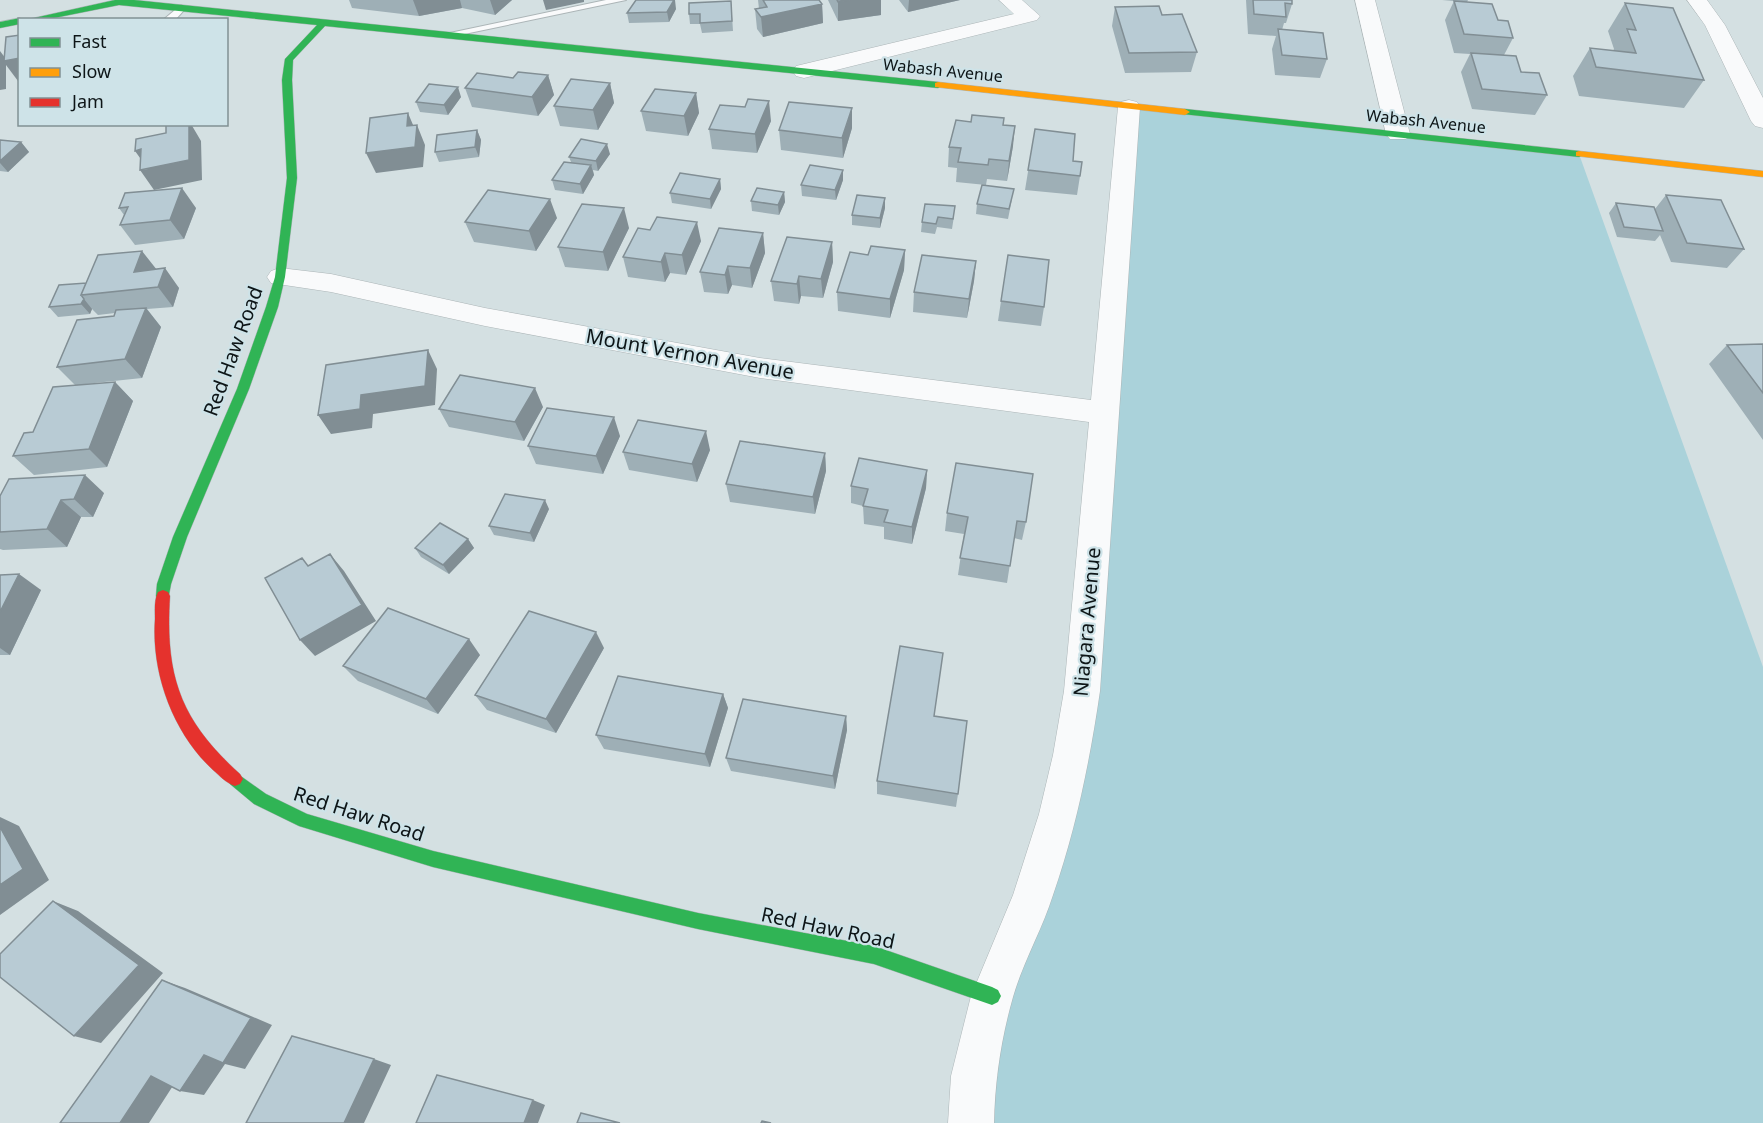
<svg xmlns="http://www.w3.org/2000/svg" width="1763" height="1123" font-family="'Noto Sans',sans-serif">
	<rect width="100%" height="100%" fill="#d4e0e2"/>
	<path fill="#aad2da" d="M1129,107L1579,154L1763,667V1123H971L1058,814Z"/>
	<g fill="none" stroke-linecap="round" stroke-linejoin="round">
		<g stroke="#acb5b7" stroke-width="2">
			<path id="lane" d="M606,0H626L450,37L445,34Z
				M181,5L186,8L175,20H163Z"/>
		</g>
		<g stroke="#acb5b7" stroke-width="1">
			<path id="street" d="M999,0H1022L1040,16L1037,20L804,78L796,76L793,71L796,66L1014,14Z
				M1355,0H1375L1410,134L1406,139H1390L1386,134Z
				M1687,0H1707L1725,25L1763,98V128L1755,126L1751,121L1705,25Z
				M1129,100L1137,102L1140,107L1100,691C1090,760 1076,829 1053,895C1042,930 1023,962 1013,997C1001,1039 995,1080 994,1123H948L951,1076L971,996L1013,895L1039,814L1053,755L1064,691L1089,422L760,378L485,326L331,292L271,283L267,277L271,271L280,268L331,274L485,308L760,358L1091,400L1118,107L1121,102Z"/>
		</g>
		<g stroke="#acb5b7" stroke-width="1">
			<path id="fast" d="M115,0H134L938,82L943,85L938,88L325,26L293,60L292,80L297,178L285,277L278,307L249,389L187,537L171,584L168,600L163,602L158,600L156,596L157,584L173,537L237,389L266,307L275,277L287,178L282,80L285,59L317,25L119,5L44,20H25Z
				M20,18L23,20H20V24L0,28V22Z
				M1185,109L1579,151L1584,154L1579,157L1182,114L1180,112Z
				M235,772L266,794L307,814L433,851L698,913L874,946L992,987L998,990L1001,996L998,1002L992,1005L874,964L698,929L433,867L299,826L254,804L230,784L227,779L230,774Z"/>
		</g>
		<g stroke="#acb5b7" stroke-width="1">
			<path id="slow" d="M938,82L1185,109L1190,112L1185,115L935,87V83Z
				M1579,151L1763,171V177L1576,156V152Z"/>
		</g>
		<g stroke="#acb5b7" stroke-width="1">
			<path id="jam" d="M163,590L168,592L170,596C165,676 180,720 240,774L243,779L240,784L235,786C226,783 220,776 213,770C173,733 151,673 155,619C155,610 154,600 158,592Z"/>
		</g>
		<use href="#lane" fill="#f9fafb" fill-rule="evenodd"/>
		<use href="#street" fill="#f9fafb" fill-rule="evenodd"/>
		<use href="#fast" fill="#30b455" fill-rule="evenodd"/>
		<use href="#slow" fill="#ff9f0a" fill-rule="evenodd"/>
		<use href="#jam" fill="#e5322d" fill-rule="evenodd"/>
	</g>
	<path fill="#9eafb6" d="M349,0H512L495,15L462,8L419,16L352,8Z
		M758,0H819L822,4L823,23L763,37L757,29L755,9H759Z
		M828,0H881V15L838,21Z
		M899,0H960L908,12Z
		M1246,0H1292V4L1286,23H1284L1282,30L1327,59L1320,78L1275,75L1272,49L1276,36L1248,34Z
		M1442,0H1468L1467,2L1498,20L1513,38L1504,55L1547,95L1535,115L1472,109L1461,72L1470,54L1454,53L1445,20L1454,1Z
		M731,1L733,31L702,33L700,24H690L689,14Z
		M1625,3L1704,80L1684,108L1579,96L1573,76L1590,48L1613,51L1614,49L1608,31Z
		M1115,7L1197,52L1191,72L1125,73L1112,26Z
		M676,9L669,22L629,23L627,13Z
		M548,75L554,95L538,116L472,107L465,88L513,78Z
		M610,83L614,103L598,130L560,126L554,106Z
		M696,93L699,113L688,136L646,131L641,111Z
		M461,97L448,115L420,112L416,102Z
		M745,107L771,121L757,153L712,149L709,129Z
		M1003,125L1013,146L1007,181L987,179L986,185L956,182L957,168L948,167L949,147Z
		M852,128L843,158L781,150L779,130Z
		M1035,129L1073,161L1080,176L1077,195L1025,190Z
		M477,130L481,140L479,157L439,162L435,152Z
		M0,140L21,142L29,152L8,172L0,171Z
		M610,154L598,171L593,170L594,175L583,194L555,190L552,180L571,162L569,157Z
		M720,179L721,189L711,209L672,203L670,193Z
		M843,180L836,200L802,196L801,185Z
		M784,192L785,202L779,215L752,211L751,201Z
		M125,193L196,208L184,239L135,245L120,225L124,215L119,208Z
		M1666,195L1744,249L1727,268L1671,262L1660,235L1655,241L1617,237L1609,213L1616,203L1655,209Z
		M1012,199L1008,219L976,214L977,204Z
		M925,204L954,216L952,229L937,227L935,234L921,232L922,222Z
		M885,208L880,228L852,225V215Z
		M557,218L536,251L474,242L465,222Z
		M629,228L608,271L565,267L558,247Z
		M763,233L765,253L752,288L732,285L728,294L704,292L700,272Z
		M701,241L686,275L670,273L665,282L628,277L623,257Z
		M832,242L833,262L823,298L801,296L799,304L774,301L771,281Z
		M905,250L904,270L890,318L838,311L837,292L868,255Z
		M1008,255L1044,307L1041,326L998,321Z
		M976,261L974,281L967,318L913,312L914,292Z
		M157,269L179,288L173,307L147,309L161,327L142,378L85,384L115,382L133,401L107,467L34,475L13,456L33,432L75,385L57,367L114,316L115,313L98,315L92,309L90,314L58,317L49,307L86,283Z
		M1763,344V440L1709,364L1727,345Z
		M543,407L524,441L449,427L439,409Z
		M620,436L603,474L536,464L528,446Z
		M710,450L697,482L629,470L623,452Z
		M825,453L826,471L815,514L730,502L726,484Z
		M927,470L926,488L912,544L884,539V527L864,524L863,506L851,503V486Z
		M104,493L93,517H81L67,547L3,550L0,549V496Z
		M549,509L534,542L494,535L489,526Z
		M947,513L1026,522L1022,540L1014,538L1007,583L958,575L964,534L945,531Z
		M468,539L474,548L449,574L421,557L415,548Z
		M0,575L41,590L10,655H0Z
		M604,648L556,733L487,710L475,695Z
		M943,653L934,716L958,794L956,807L877,794V781Z
		M480,655L438,714L358,681L343,666Z
		M723,694L728,708L710,767L604,749L596,735Z
		M846,716L847,730L835,789L731,771L726,758Z"/>
	<path fill="#818e94" d="M413,0H460L462,8L419,16Z
		M490,0H512L495,15Z
		M543,0H584V2L546,10Z
		M674,0H675L676,9L669,22L667,12Z
		M850,0H881V15L838,21V2Z
		M909,0H960L908,12Z
		M822,4L823,23L763,37L761,17Z
		M0,51L6,59L20,58V81H18L6,65V89L0,90Z
		M548,75L554,95L538,116L532,97Z
		M610,83L614,103L598,130L593,110Z
		M458,87L461,97L448,115L444,105Z
		M696,93L699,113L688,136L684,116Z
		M769,101L771,121L757,153L755,134Z
		M852,108V128L843,158L842,138Z
		M408,113L416,132L417,125L425,145L423,167L376,173L366,153L407,126Z
		M189,124H191L201,141L202,180L154,190L140,170L148,169L135,151Z
		M1015,126L1013,146L1007,181L1009,161Z
		M477,130L481,140L479,157L475,147Z
		M21,142L29,152L8,172L0,163V161Z
		M607,144L610,154L598,171L596,161Z
		M591,165L594,175L583,194L580,184Z
		M843,170V180L836,200L835,190Z
		M720,179L721,189L711,209L710,199Z
		M182,188L196,208L184,239L170,220Z
		M784,192L785,202L779,215L778,205Z
		M885,198V208L880,228V218Z
		M550,199L557,218L536,251L529,231Z
		M624,208L629,228L608,271L603,252Z
		M697,222L701,241L686,275L682,255Z
		M763,233L765,253L752,288L750,268Z
		M832,242L833,262L823,298L821,279Z
		M905,250L904,270L890,318V299Z
		M142,251L157,270L134,272Z
		M665,253L670,273L665,282L661,262Z
		M976,261L974,281L967,318L969,299Z
		M728,266L732,285L728,294L725,275Z
		M165,268L179,288L173,307L158,287Z
		M799,276L801,296L799,304L797,284Z
		M84,299L92,309L90,314L81,304Z
		M146,308L161,327L142,378L125,359Z
		M428,350L437,369L435,405L373,414L372,428L331,434L318,415Z
		M115,382L133,401L107,467L89,449Z
		M535,388L543,407L524,441L515,422Z
		M614,417L620,436L603,474L596,456Z
		M706,431L710,450L697,482L692,464Z
		M825,453L826,471L815,514L813,497Z
		M927,470L926,488L912,544V527Z
		M85,475L104,493L93,517L74,499Z
		M61,500L81,517L67,547L47,529Z
		M545,500L549,509L534,542L530,533Z
		M468,539L474,548L449,574L443,565Z
		M330,554L344,571L376,621L315,656L300,640Z
		M19,574L41,590L10,655L0,648V612Z
		M596,632L604,648L556,733L546,719Z
		M469,639L480,655L438,714L426,699Z
		M723,694L728,708L710,767L705,754Z
		M846,716L847,730L835,789L833,776Z
		M0,817L19,826L49,880L0,915Z
		M53,901L78,911L163,973L101,1043L74,1036Z
		M162,980L185,988L272,1025L245,1069L225,1064L204,1095L180,1091Z
		M374,1059L391,1065L364,1123H344Z
		M151,1076L176,1081L149,1123H120Z
		M533,1100L545,1105L538,1123H524Z"/>
	<path fill="#b8cbd4" stroke="#818e94" stroke-width="1.5" d="M636,0H674L667,12L627,13Z
		M763,0H819L822,4L761,17L755,9L767,7Z
		M837,0H850L838,2Z
		M1253,0H1292V4L1285,3L1286,17L1254,14Z
		M731,1L732,21L700,23V14H689V3Z
		M1454,1L1492,4L1498,20L1508,21L1513,38L1464,34Z
		M1625,3L1673,8L1704,80L1596,67L1590,48L1636,53L1627,29L1636,30Z
		M1159,6L1162,15L1182,14L1197,52L1129,53L1115,7Z
		M1278,29L1323,33L1327,59L1282,55Z
		M20,35V58L4,61L6,37Z
		M1471,53L1516,56L1521,72L1539,73L1547,95L1482,89Z
		M518,72L548,75L532,97L465,88L477,73L513,78Z
		M571,79L610,83L593,110L554,106Z
		M429,84L458,87L444,105L416,102Z
		M655,89L696,93L684,116L641,111Z
		M748,99L769,101L755,134L709,129L720,105L745,107Z
		M789,102L852,108L842,138L779,130Z
		M408,113L407,126L417,125L415,147L366,153L370,118Z
		M972,115L1004,118L1003,125L1015,126L1009,161L989,159L988,165L958,162L961,148L949,147L956,120L971,122Z
		M171,124H189V160L140,170L141,149L135,151L136,139L166,133V125Z
		M1035,129L1075,134L1073,161L1082,162L1080,176L1028,170Z
		M477,130L475,147L435,152L437,135Z
		M581,139L607,144L596,161L569,157Z
		M0,140L21,142L0,161Z
		M564,162L591,165L580,184L552,180Z
		M810,165L843,170L835,190L801,185Z
		M680,173L720,179L710,199L670,193Z
		M982,185L1014,189L1009,209L977,204Z
		M182,188L170,220L120,225L128,207L119,208L125,193Z
		M757,188L784,192L778,205L751,201Z
		M488,190L550,199L529,231L465,222Z
		M857,195L885,198L880,218L852,215Z
		M1666,195L1721,200L1744,249L1687,243Z
		M1616,203L1654,207L1663,231L1624,227Z
		M582,204L624,208L603,252L558,247Z
		M925,204L955,206L953,219L938,217L936,224L922,222Z
		M657,217L697,222L682,255L665,253L661,262L623,257L638,228L650,230Z
		M719,228L763,233L750,268L728,266L725,275L700,272Z
		M787,237L832,242L821,279L799,276L797,284L771,281Z
		M871,246L905,250L890,299L837,292L850,252L868,255Z
		M142,251L134,272L165,268L158,287L81,295L98,255Z
		M922,255L976,261L969,299L914,292Z
		M1008,255L1049,260L1044,307L1001,301Z
		M86,283L81,295L84,299L81,304L49,307L59,285Z
		M146,308L125,359L57,367L77,320L114,316L116,310Z
		M1763,344V393L1727,345Z
		M428,350L425,386L361,395L360,409L318,415L326,365Z
		M460,375L535,388L515,422L439,409Z
		M115,382L89,449L13,456L24,433L33,432L53,387Z
		M547,408L614,417L596,456L528,446Z
		M638,420L706,431L692,464L623,452Z
		M740,441L825,453L813,497L726,484Z
		M859,458L927,470L912,527L884,522L888,510L863,506L868,489L851,486Z
		M956,463L1033,474L1026,522L1017,521L1010,566L960,558L968,517L947,513Z
		M85,475L74,499L61,500L47,529L0,532V496L9,479Z
		M505,494L545,500L530,533L489,526Z
		M440,523L468,539L443,565L415,548Z
		M330,554L362,605L300,640L265,578L302,558L308,566Z
		M19,574L0,612V575Z
		M388,608L469,639L426,699L343,666Z
		M529,611L596,632L546,719L475,695Z
		M900,646L943,653L934,716L967,721L958,794L877,781Z
		M618,676L723,694L705,754L596,735Z
		M743,699L846,716L833,776L726,758Z
		M0,827L23,869L0,885Z
		M53,901L139,965L74,1036L0,977V954Z
		M162,980L251,1018L223,1063L204,1055L180,1091L151,1076L120,1123H60Z
		M292,1036L374,1059L344,1123H246Z
		M437,1075L533,1100L524,1123H416Z
		M581,1113L620,1123H577Z
		M762,1121L771,1123H761Z"/>
	<g text-anchor="middle" stroke-width="4.5" stroke-linejoin="round" paint-order="stroke">
		<g font-size="16" fill="#0d1517" stroke="#cee3e8">
			<text transform="translate(943 70) rotate(6)" y="6">Wabash Avenue</text>
			<text transform="translate(1426 121) rotate(6)" y="6">Wabash Avenue</text>
		</g>
		<g font-size="20" fill="#0d1517" stroke="#cee3e8">
			<text transform="translate(233 351) rotate(-70)" y="7">Red Haw Road</text>
			<text transform="translate(690 354) rotate(10)" y="7">Mount Vernon Avenue</text>
			<text transform="translate(1087 622) rotate(-85)" y="7">Niagara Avenue</text>
			<text transform="translate(359 814) rotate(18)" y="7">Red Haw Road</text>
			<text transform="translate(828 928) rotate(12)" y="7">Red Haw Road</text>
		</g>
	</g>
	<rect x="18" y="18" width="210" height="108" fill="#cee3e8" stroke="#819194" stroke-width="1.5"/>
	<rect x="30" y="38" width="30" height="9" fill="#30b455" stroke="#819194" stroke-width="1.5"/>
	<text x="72" y="48" font-size="18" fill="#0d1517">Fast</text>
	<rect x="30" y="68" width="30" height="9" fill="#ff9f0a" stroke="#819194" stroke-width="1.5"/>
	<text x="72" y="78" font-size="18" fill="#0d1517">Slow</text>
	<rect x="30" y="98" width="30" height="9" fill="#e5322d" stroke="#819194" stroke-width="1.5"/>
	<text x="72" y="108" font-size="18" fill="#0d1517">Jam</text>
</svg>
